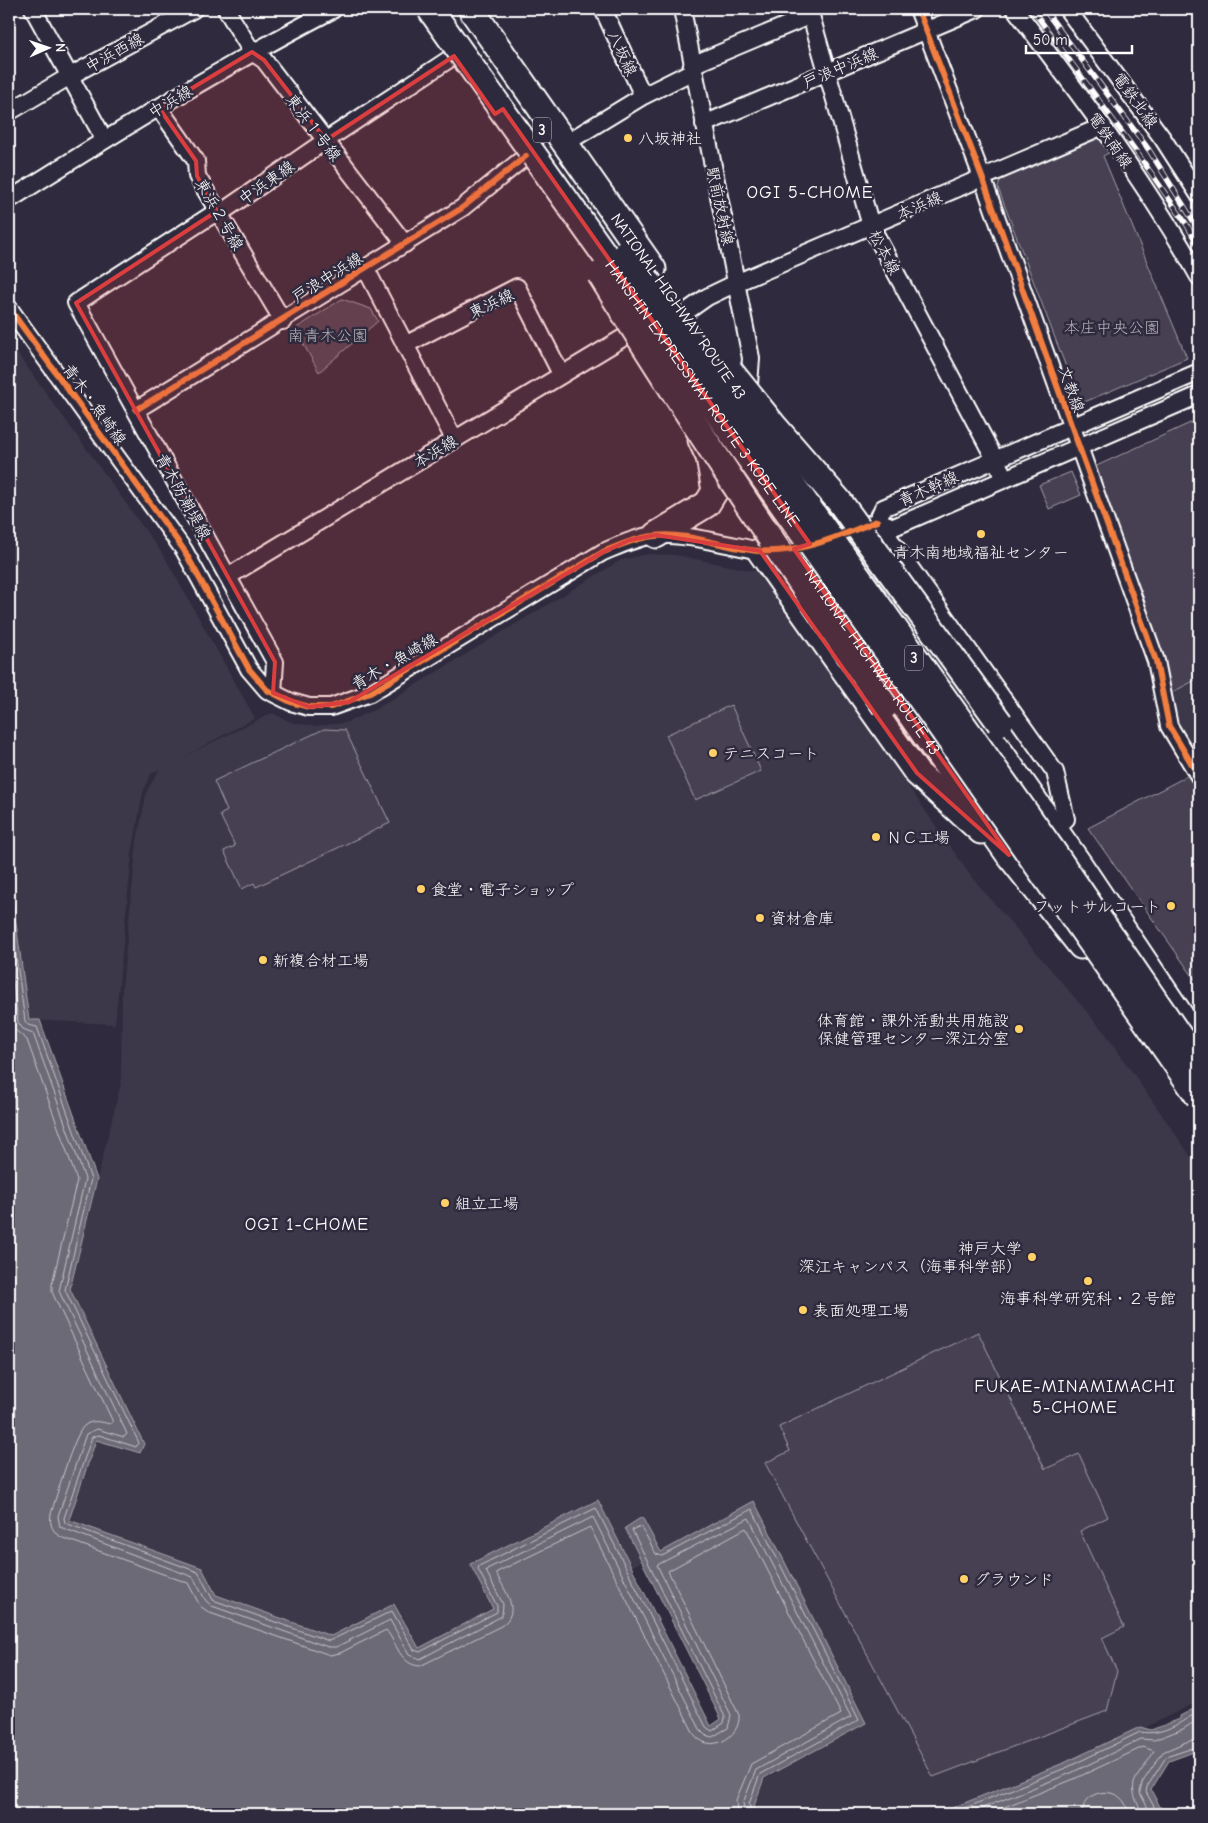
<svg xmlns="http://www.w3.org/2000/svg" width="1208" height="1823" font-family="'Comic Neue','Klee One',sans-serif">
	<rect width="100%" height="100%" fill="#2f2a3d"/>
	<filter id="ink" filterUnits="userSpaceOnUse"><feTurbulence type="fractalNoise" baseFrequency=".02" numOctaves="2"/><feDisplacementMap in="SourceGraphic" scale="10" xChannelSelector="R" yChannelSelector="G"/><feConvolveMatrix kernelMatrix="1 2 1 2 8 2 1 2 1" color-interpolation-filters="sRGB"/></filter>
	<g filter="url(#ink)">
		<path fill="#3c3749" d="M9,342L164,556L255,718L183,757L272,713L293,723L315,726L345,723L376,709L621,560L648,554L676,555L759,572L970,875L1105,1033L1199,1168V1701L1106,1747L936,1814H756L752,1807L761,1781L863,1725L753,1504L631,1567L595,1502L470,1564L492,1609L419,1647L395,1603L331,1636L216,1595L202,1568L69,1520L96,1440L139,1454L144,1444L70,1289L121,1083L122,988L137,841L147,791L160,769L151,774L143,792L132,854L115,1024L29,1020L9,876Z
			M1199,678V764L1176,724L1171,693Z"/>
		<path fill="#464152" stroke="#a2a0a8" d="M1096,136L1107,142L1112,151L1103,156L1187,358L1080,404L998,188L1001,176Z
			M342,299L371,309L378,321L319,372L295,329Z
			M1199,419V678L1171,693L1163,658L1092,468Z
			M1071,472L1081,495L1049,509L1039,485Z
			M731,705L761,771L695,800L666,735Z
			M324,729L345,730L390,823L256,887L254,883L242,889L224,851L235,846L220,815L227,811L214,781Z
			M1189,775L1199,793V985L1088,828Z
			M978,1332L1045,1469L1079,1454L1108,1517L1080,1531L1124,1627L1102,1638L1117,1671L1107,1711L933,1777L765,1463L790,1451L779,1427Z"/>
		<path fill="#6d6a77" stroke="#a7a6ad" d="M9,871L29,1020H40L97,1179L70,1289L144,1444L140,1453L96,1440L69,1520L202,1568L216,1595L331,1636L394,1604L419,1648L493,1609L470,1564L598,1500L711,1726L721,1719L625,1528L642,1517L661,1552L754,1501L866,1723L764,1778L754,1806L758,1814H9Z
			M1199,1706V1750L1169,1761L1151,1790L1164,1814H1117L1106,1811L1092,1814H937L1066,1762L1140,1727L1151,1730L1180,1719V1716Z"/>
		<g fill="none" stroke-linecap="round" stroke-linejoin="round">
			<path stroke="#c5c3c9" stroke-width="1" d="M9,905L25,1021L28,1025L37,1027L91,1179L65,1290L139,1443L136,1447L99,1435L92,1437L64,1518L65,1523L198,1572L213,1600L329,1641L392,1611L414,1650L420,1652L497,1612V1606L478,1569L479,1566L596,1508L706,1727L712,1731L724,1723L725,1717L632,1530L641,1526L656,1554L662,1556L752,1509L859,1720L760,1774L749,1804L752,1814
				M9,950L18,1022L23,1029L33,1033L85,1179L59,1291L127,1434L124,1437L97,1429L86,1434L58,1516L60,1527L193,1577L206,1601L212,1606L328,1647H336L390,1620L409,1654L420,1659L502,1616L503,1604L486,1571L487,1569L593,1517L701,1731L705,1735L712,1737L728,1728L731,1715L657,1565L749,1518L851,1717L756,1770L743,1803L745,1814
				M9,1007L13,1028L27,1040L77,1180L52,1284V1292L113,1422L110,1424C101,1422 92,1419 84,1426C74,1435 56,1497 51,1514C49,1525 53,1533 63,1538L188,1583L200,1606L210,1613L330,1655L340,1653L386,1630C397,1643 400,1665 420,1666L501,1626C522,1612 505,1591 497,1575V1572L590,1527L694,1734C709,1755 741,1738 739,1715L668,1571L746,1528L841,1714L751,1764L736,1800L737,1814
				M950,1814L1068,1767L1140,1732C1165,1736 1179,1722 1199,1712
				M967,1814L1071,1773L1141,1739L1154,1740L1183,1729L1199,1719
				M987,1814L1074,1779L1143,1747L1154,1751C1138,1781 1123,1779 1143,1814
				M1082,1814C1083,1785 1127,1785 1128,1814
				M1151,1814L1140,1793L1142,1783L1163,1752L1186,1742L1199,1739
				M1158,1814L1146,1792L1147,1787L1166,1757L1199,1746"/>
			<g stroke="#fff" stroke-width="20">
				<path id="minor" d="M33,9L104,139
					M226,9L252,52L264,60L405,244
					M603,9L643,96
					M682,9L751,358L748,398
					M809,9L871,226L1005,478
					M918,9L982,177L1156,661L1169,726L1199,776
					M1015,9C1080,95 1146,182 1199,277
					M1067,9L1163,139L1199,195
					M692,65L811,15
					M159,108L196,161L197,176L283,321
					M9,112L70,76L194,9
					M704,124L977,9
					M566,143L643,96L693,71
					M9,200C115,133 222,67 334,9
					M366,269L454,439
					M9,308L184,550L249,669L267,690L291,702L309,707H331L370,693L603,552C620,545 637,537 655,535C686,533 729,545 760,551H769
					M683,314L707,297L736,283L1103,126
					M405,345L517,287L561,374
					M136,410L462,208L526,156
					M877,521L883,508L1199,372
					M877,521L1055,772L1066,819
					M877,521L894,527L1199,395
					M851,532L877,521
					M229,576L641,327
					M273,693L275,662L76,303L210,216L219,214L325,141L454,56"/>
			</g>
			<g stroke="#fff" stroke-width="29">
				<g id="highway">
					<path d="M471,9L653,269"/>
					<path d="M795,466L847,534L1079,864L1199,1043"/>
					<path id="s1" d="M738,469L1009,855L1081,946"/>
					<path d="M656,535L707,504L715,491L709,457L701,440"/>
					<path d="M760,551L917,773L981,831"/>
				</g>
			</g>
			<use href="#minor" stroke="#2f2a3d" stroke-width="16"/>
			<use href="#highway" stroke="#2f2a3d" stroke-width="25"/>
			<g stroke="#fff" stroke-width="5.5">
				<path id="rail" d="M1032,9L1138,154L1187,225L1199,247
					M1044,9L1149,150L1199,230"/>
			</g>
			<use href="#rail" stroke="#2f2a3d" stroke-width="4" stroke-dasharray="11" stroke-linecap="butt"/>
			<g stroke="#fff" stroke-width="29" stroke-linecap="butt">
				<g id="highway-bridge">
					<path id="s2" d="M430,9L942,729L1199,1097"/>
					<path d="M627,252L1052,850L1199,1065"/>
					<path d="M600,274C690,421 787,564 885,706"/>
					<path d="M730,371L775,427L839,501L1000,723"/>
				</g>
			</g>
			<use href="#highway-bridge" stroke="#2f2a3d" stroke-width="25"/>
			<g stroke="#2f2a3d" stroke-width="9">
				<path id="cycleway" d="M918,9L982,177L1156,661L1169,726L1199,776
					M9,308L184,550L249,669L267,690L291,702L309,707H331L370,693L603,552C620,545 636,538 654,536C686,531 728,549 759,551C799,554 841,536 877,521
					M136,410L462,208L526,156"/>
			</g>
			<use href="#cycleway" stroke="#f27e40" stroke-width="6"/>
		</g>
	</g>
	<path fill="#da3e3e" fill-opacity="0.2" stroke="#da3e3e" stroke-width="4" stroke-linejoin="round" d="M252,52L264,60L326,140L454,56L495,114L503,109L810,544L794,549L1009,855L917,773L760,551L656,535L630,540L603,552L349,702L309,707L273,693L275,662L76,303L217,211L197,176L196,161L159,108Z"/>
	<g fill="#ffd166" stroke="#2f2a3d" stroke-width="2">
		<circle cx="628" cy="138" r="5"/>
		<circle cx="981" cy="534" r="5"/>
		<circle cx="713" cy="753" r="5"/>
		<circle cx="876" cy="837" r="5"/>
		<circle cx="421" cy="889" r="5"/>
		<circle cx="1171" cy="906" r="5"/>
		<circle cx="760" cy="918" r="5"/>
		<circle cx="263" cy="960" r="5"/>
		<circle cx="1019" cy="1029" r="5"/>
		<circle cx="445" cy="1203" r="5"/>
		<circle cx="1032" cy="1257" r="5"/>
		<circle cx="1088" cy="1281" r="5"/>
		<circle cx="803" cy="1310" r="5"/>
		<circle cx="964" cy="1579" r="5"/>
	</g>
	<g text-anchor="middle" stroke-width="5" stroke-linejoin="round" paint-order="stroke">
		<g fill="#2f2a3d" stroke="#c1bfc5" stroke-width="1">
			<rect x="533" y="117.5" width="18" height="25" rx="4"/>
			<rect x="905" y="645.5" width="18" height="25" rx="4"/>
		</g>
		<g font-size="15" font-weight="bold" fill="#fff">
			<text x="542" y="135">3</text>
			<text x="914" y="663">3</text>
		</g>
		<g font-size="16" fill="#fff" stroke="#2f2a3d">
			<text transform="translate(114 52) rotate(-29)" y="6">中浜西線</text>
			<text transform="translate(623 53) rotate(65)" y="6">八坂線</text>
			<text transform="translate(840 67) rotate(-23)" y="6">戸浪中浜線</text>
			<text transform="translate(1136 100) rotate(54)" y="6">電鉄北線</text>
			<text transform="translate(170 101) rotate(-31)" y="6">中浜線</text>
			<text transform="translate(314 127) rotate(53)" y="6">東浜１号線</text>
			<text transform="translate(1111 140) rotate(55)" y="6">電鉄南線</text>
			<text transform="translate(266 182) rotate(-35)" y="6">中浜東線</text>
			<text transform="translate(919 205) rotate(-24)" y="6">本浜線</text>
			<text transform="translate(721 206) rotate(78)" y="6">駅前放射線</text>
			<text transform="translate(220 214) rotate(60)" y="6">東浜２号線</text>
			<text transform="translate(885 252) rotate(62)" y="6">松本線</text>
			<text transform="translate(327 277) rotate(-32)" y="6">戸浪中浜線</text>
			<text transform="translate(491 303) rotate(-25)" y="6">東浜線</text>
			<text transform="translate(679 306) rotate(55)" y="6">NATIONAL HIGHWAY ROUTE 43</text>
			<text transform="translate(1072 389) rotate(70)" y="6">文教線</text>
			<text dy="6" stroke="none"><textPath href="#s2" startOffset="471">HANSHIN EXPRESSWAY ROUTE 3 KOBE LINE</textPath></text>
			<text transform="translate(95 404) rotate(54)" y="6">青木・魚崎線</text>
			<text transform="translate(435 451) rotate(-31)" y="6">本浜線</text>
			<text transform="translate(928 488) rotate(-24)" y="6">青木幹線</text>
			<text transform="translate(184 496) rotate(61)" y="6">青木防潮堤線</text>
			<text transform="translate(394 661) rotate(-30)" y="6">青木・魚崎線</text>
			<text dy="6" stroke="none"><textPath href="#s1" startOffset="235">NATIONAL HIGHWAY ROUTE 43</textPath></text>
		</g>
		<g font-size="16" fill="#fff" stroke="#2f2a3d" text-anchor="start">
			<text x="638" y="144">八坂神社</text>
			<text x="981" y="558" text-anchor="middle">青木南地域福祉センター</text>
			<text x="723" y="759">テニスコート</text>
			<text x="886" y="843">ＮＣ工場</text>
			<text x="431" y="895">食堂・電子ショップ</text>
			<text x="1161" y="912" text-anchor="end">フットサルコート</text>
			<text x="770" y="924">資材倉庫</text>
			<text x="273" y="966">新複合材工場</text>
			<text x="1009" y="1026" text-anchor="end">体育館・課外活動共用施設<tspan x="1009" dy="18">保健管理センター深江分室</tspan></text>
			<text x="455" y="1209">組立工場</text>
			<text x="1022" y="1254" text-anchor="end">神戸大学<tspan x="1022" dy="18">深江キャンパス（海事科学部）</tspan></text>
			<text x="1088" y="1304" text-anchor="middle">海事科学研究科・２号館</text>
			<text x="813" y="1316">表面処理工場</text>
			<text x="974" y="1585">グラウンド</text>
		</g>
		<g font-size="16" fill="#b5b3ba" stroke="#2f2a3d">
			<text x="1112" y="333">本庄中央公園</text>
			<text x="328" y="341">南青木公園</text>
		</g>
		<g font-size="18" letter-spacing="1" fill="#fff" stroke="#2f2a3d">
			<text x="810" y="198">OGI 5-CHOME</text>
			<text x="307" y="1230">OGI 1-CHOME</text>
			<text x="1075" y="1392">FUKAE-MINAMIMACHI<tspan x="1075" dy="21">5-CHOME</tspan></text>
		</g>
	</g>
	<rect width="1208" height="1823" fill="none" stroke="#2f2a3d" stroke-width="30"/>
	<rect x="15" y="15" width="1178" height="1793" fill="none" stroke="#fff" stroke-width="2" filter="url(#ink)"/>
	<g transform="translate(48 48) rotate(88)" stroke="#2f2a3d" stroke-width="4" paint-order="stroke">
	<path d="M0-4L9 19L0 12L-9 19Z" fill="#ffffff"/>
	<text y="-8" font-size="14" font-weight="bold" text-anchor="middle" fill="#ffffff">N</text>
	</g>
	<path d="M1026 45v8h106v-8" fill="none" stroke="#ffffff" stroke-width="2.5"/>
	<text x="1033" y="45" font-size="15" fill="#ffffff" stroke="#2f2a3d" stroke-width="4" paint-order="stroke">50 m</text>
</svg>
